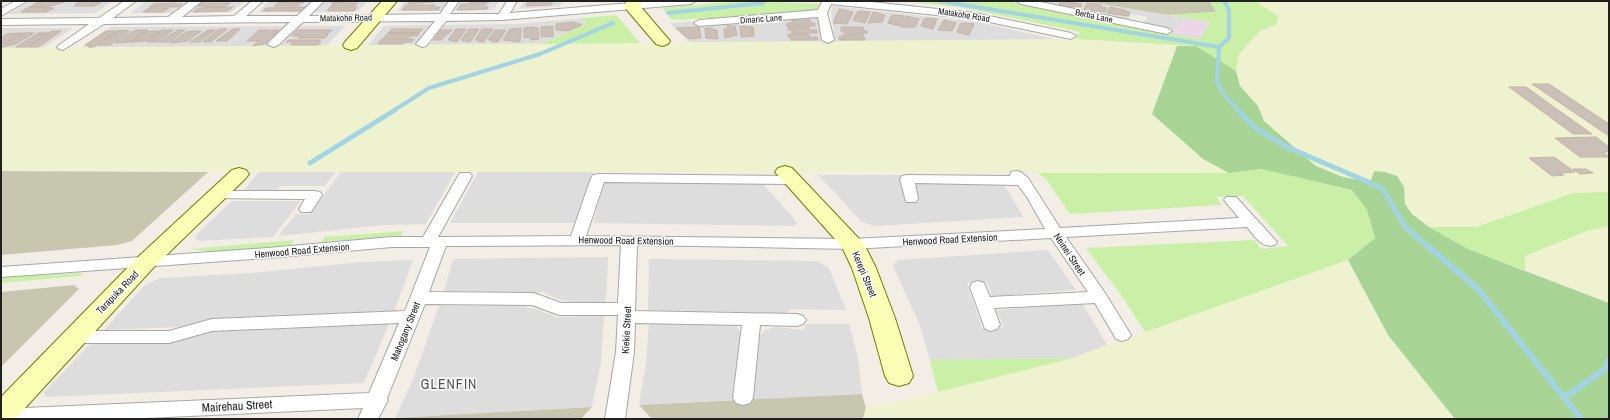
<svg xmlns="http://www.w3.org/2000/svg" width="1610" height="420" font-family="'Archivo Narrow',sans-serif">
	<rect width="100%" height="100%" fill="#f2eee6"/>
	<path fill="#dedddd" d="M30,1H114L95,13L8,14Z
		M147,1H190L175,13H130Z
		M203,1H245L231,12L187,13Z
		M270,1H314L303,12H258Z
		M325,1H368L358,11L314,12Z
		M406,1H448L441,11H397Z
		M460,1H499L493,10L453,11Z
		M524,1H563L560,6L519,9Z
		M1032,1H1083L1185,18L1175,30H1167L1143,25L1147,17L1131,14L1128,20Z
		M833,6L978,22L1059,40L835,41L831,11Z
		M819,17L821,42H689L670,23L701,21L702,26Z
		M584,18L585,25L541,44L429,45L443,25L516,24Z
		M430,25L415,45H368L384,26Z
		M287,26L266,46L81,48L111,27Z
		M299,26H345L326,46H279Z
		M1,28H72V29L43,48H1Z
		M259,172H336L325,186H281L277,190H244Z
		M341,172H455L426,224L384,225L278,236L296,214H309Z
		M478,172H593L575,223H450Z
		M818,175H985L999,181L1007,189L1023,217L876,226L862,222Z
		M604,183H762L797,222L794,226L593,223Z
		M232,201H301L273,237L197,241L195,236Z
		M1048,250L1076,290L992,296L987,282L967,283L982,328L1004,327L996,310L1082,303L1107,345L1073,358L930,360L919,323L893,266L898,260Z
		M608,257L606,302H570L558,299L542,292L444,291L453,259Z
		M649,259L817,261L829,268L846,310L791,309L785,313L648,310Z
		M413,260L394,312L214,318L181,327L104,330L145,285L160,278L251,273L361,262Z
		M519,305L539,310L556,317L604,316L601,363L592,407L395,418L412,382L439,306Z
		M649,322L729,325L737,327L741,332L732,400L639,405L646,364Z
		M389,324L364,383L46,397L44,392L91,343L167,341L204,332Z
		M805,324H849L858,358L862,394L753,400L760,335L765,330L775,327L804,330Z"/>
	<path fill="#ebd7e7" d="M1185,18L1210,22L1200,39L1166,33L1167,30H1175Z"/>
	<path fill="#c7c7b0" d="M1083,1H1210L1216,12L1168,15Z
		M1,171L208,172L132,241L117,245L1,255Z
		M74,285L79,289L1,367V292Z
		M862,394L866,408L863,419H652L639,405Z
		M592,407L581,419H377L395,418Z"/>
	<path fill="#eff2cf" d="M1258,1H1609V192L1574,193L1476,227H1429L1412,214L1405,204L1404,187L1371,180L1363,181L1343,177L1327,172L1316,166L1264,121L1258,106L1240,86L1236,71L1239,54L1260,31L1272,28L1278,16L1259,4Z
		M1074,39L1177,46L1152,114L1203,159L1229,173L1,171V48Z
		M1609,226V303L1525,270V256L1587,231Z
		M1348,260L1388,335L1455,419H863L866,408L938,392L1073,358Z"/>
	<path fill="#caf0a7" d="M741,1L822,4L817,11L796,14L672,20L662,8Z
		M902,1H1007L1200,39L1210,22L1168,15L1216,12L1210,1H1258L1259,4L1278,16L1277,24L1260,31L1239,54L1236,71L1196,46L1075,39L1080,32L959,7Z
		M616,15L640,43L541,44L585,25L584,18Z
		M1261,169L1352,190L1367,210L1375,238L1348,260L1145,332L1124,299L1086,248L1254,240L1261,249L1288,246L1243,196L1216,197L1222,205L1070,214L1046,179L1038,173H1229Z
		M1609,192V226L1587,231L1525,256V270L1468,249L1429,227H1476L1574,193Z
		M404,231L401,236L321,242L324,237Z
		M294,240L291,245C259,249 223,255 191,249Z
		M82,273L80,276L1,283V277Z
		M1073,358L938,392L930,360Z"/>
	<path fill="#a8d596" d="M1177,46H1196L1236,71L1240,86L1258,106L1264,121L1316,166L1343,177L1363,181L1371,180L1374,171L1385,172L1397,176L1404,187L1405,204L1412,214L1429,227L1468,249L1609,303V419H1455L1388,335L1348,260L1375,238L1367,210L1352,190L1261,169L1229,173L1203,159L1152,114Z"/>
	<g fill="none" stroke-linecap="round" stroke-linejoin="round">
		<path stroke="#a2d4e3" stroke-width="4" d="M940,1L1219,47
			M1224,1L1229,10V38L1219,47L1217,82L1223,93L1239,111
			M668,13L763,3
			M393,111L429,88L540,54L613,23"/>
		<path stroke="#a2d4e3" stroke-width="5" d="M1238,110L1254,127L1287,147L1382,188L1406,228L1430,248
			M310,163L395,110"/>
		<path stroke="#a2d4e3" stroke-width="6" d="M1429,247L1479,290L1581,419
			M1564,398L1605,369L1609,360"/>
	</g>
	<path fill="#cac0b8" stroke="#c5b4a6" d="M334,1H360L332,3Z
		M411,1H444L408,4Z
		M468,1H489L488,3H469L471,1Z
		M533,1H551L553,2L551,5L526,6L528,2Z
		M1061,1L1082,4L1081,7L1066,6L1059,5Z
		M38,2H64L51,6L30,7Z
		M78,2H101L95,6H74Z
		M279,2H304L296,6H274Z
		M202,3H230L224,7H204L206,6H198Z
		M334,3H358L355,6H331Z
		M1087,3L1101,5V7L1107,8L1105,12L1084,9Z
		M154,4L175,3L174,4H182L178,7H149Z
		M461,4H486L484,7H488L487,9L457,10Z
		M406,5H435L433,7H440L438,10H402Z
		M29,7L54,8L46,12H21Z
		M233,7L228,11L193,12L198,8Z
		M305,7L301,11H263L267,8Z
		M330,7H357L354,11H327Z
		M1110,7L1125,10L1124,11L1130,12L1128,16L1107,13Z
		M149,8H169L163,12H143Z
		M839,9L853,12L847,24L833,23Z
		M861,11L870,12L865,23L853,20L857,12Z
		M873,12L885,15L882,22L868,23Z
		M895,15L904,16L900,26L888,23L891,16Z
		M906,16L919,19L915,27H901Z
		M928,18L937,19L933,29L921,26L924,19Z
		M792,20H810V23H815V26H786L787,23H792Z
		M944,20L956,23L952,31L938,30Z
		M573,22L582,25L568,31L556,30V24Z
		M964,23L974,24L969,35L957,32L960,24Z
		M553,26V37L541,36V27Z
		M727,26H735L737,35L725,38L724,29H728Z
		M740,26L753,27L754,36L741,37Z
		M533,27L538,28L539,39L531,40L530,37L524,38V28Z
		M699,27L701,38L689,39L676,28Z
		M788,27H809V30H817V33H792V30H788Z
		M841,27H863L864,31H867V33H844V31H841Z
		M521,28L520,42L503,40L510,29Z
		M705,28H712L713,30H717L718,39L706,38Z
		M219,29H227L211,42H203Z
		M233,29H240L227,41H216Z
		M392,29H423L419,33H388Z
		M456,29H466L457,42L448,40Z
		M469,29H479L470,42L461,40Z
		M482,29H493L484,42H479L480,40H475Z
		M119,30L129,31L110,45H98Z
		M138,30H148L131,42L115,43L131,32Z
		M163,30H173L157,42H147Z
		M178,30H185L170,42H159Z
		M208,30H215L200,42H190Z
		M259,30H269L257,41H247Z
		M271,30H279L264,44L253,46Z
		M297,30H332L326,35L328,34L325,38H298L300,36H292Z
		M441,30H452L441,40H433Z
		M495,30H506L498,42H492L493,40H488Z
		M52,31H61L38,47H28Z
		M106,31H117L94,47H88L91,45H85Z
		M152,31H161L146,41L131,42L146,32Z
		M192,31H201L188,41L171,43L186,32Z
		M18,33H23L4,44H1V38L7,34Z
		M24,33H34L16,44L2,47Z
		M38,33H49L27,47H16Z
		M388,33H419L417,36H410L408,38H384Z
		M788,34H809V37H817L818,40H791V37H788Z
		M863,34L865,40H839V37H843L842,35Z
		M382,39H414L412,42H405L403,44H378Z
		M289,40H320L319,41H321L318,45H291L293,42H286Z
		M1532,84H1549L1609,124V136Z
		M1509,87H1526L1592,134H1573Z
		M1596,137L1609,147V152H1603L1609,157H1580L1555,138Z
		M1554,157L1575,172L1560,173L1564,175L1552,176L1529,158Z
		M1573,169H1586L1593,173L1580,174Z"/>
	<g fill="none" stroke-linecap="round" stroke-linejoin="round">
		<g stroke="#a7a7a7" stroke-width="2">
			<path id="street" d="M15,1H27L1,16V9Z
				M124,1H136L113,18L168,17L190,1H202L182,17L234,16L252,1H263L246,16H297L313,1H324L309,16L440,14L449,1H459L450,14H499L507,1H517L510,13L655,1H696L691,4L502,20L446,21L426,46L422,47L416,44L435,21L303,22L277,46L273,47L267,44L290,22L104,24L63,50L59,49L57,47L59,45L89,24L1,25V19L99,18Z
				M826,1H862L975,13L1071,33L1076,36L1071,39L975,19L831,4L827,13L834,40L828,43L822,40L818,17L699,26L694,23L699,20L818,10L822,2Z
				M1016,1H1036L1167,28L1172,31L1167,34L1021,4Z
				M1016,171L1021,172L1028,178L1060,228L1239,218L1224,200L1226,197H1236L1277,242L1275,245C1261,249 1255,236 1247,227L1066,237L1105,293L1131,335L1128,339L1122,341L1116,339L1095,303L994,308L1000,325L997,329L991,331L985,329L970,287L972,283L978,281L984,283L990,297L1088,292L1051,238L852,249L637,245L635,311L797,314L803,316L806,320L803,324L797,326L760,325L753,398L750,403L743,405L736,403L733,398L742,325L635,323L634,352L625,419H605L616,352L618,315H559L532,305L425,304L387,398L388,400L378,419H358L363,408L124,419H1V409L369,393L399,323L212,331L169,343H74L68,341L65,337L68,333L74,331H169L212,319L405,311L430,247H392L268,258L1,277V267L268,248L392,237H423L458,176L460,173H470L472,176L438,237L571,236L591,178L593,175L598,174L792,176L797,177L799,180L797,183L792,184L604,182L586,236L852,239L1045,229L1027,197L1018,185L915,183L918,199L916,202H906L900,179L902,176L907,175L1010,176L1011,172ZM621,245L618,303H561L534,293L429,292L446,246Z
				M218,191H315L320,192L322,195L311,212H301L299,209L305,199L213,198L211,195L213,192Z"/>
		</g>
		<g stroke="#707e00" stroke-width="2">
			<path id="secondary" d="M382,1H397L357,48L351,50L345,48L343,45L345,42Z
				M626,1H640V6L670,41L668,44L662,46L656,44L627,10L624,7Z
				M785,166L792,168L864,244L876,268L895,318L913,376L909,383L899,386L889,383L885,376L869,318L852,268L842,247L775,172L778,168Z
				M239,168L246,170L249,174L246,178L153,268L15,419H1V397L137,258L232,170Z"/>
		</g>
		<use href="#street" fill="#fff" fill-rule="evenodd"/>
		<use href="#secondary" fill="#fbffb6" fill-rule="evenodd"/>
	</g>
	<g text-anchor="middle" stroke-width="3" stroke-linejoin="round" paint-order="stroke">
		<g font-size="9" fill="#202020" stroke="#fff">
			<text transform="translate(964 15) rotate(9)" y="3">Matakohe Road</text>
			<text transform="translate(1094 16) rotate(12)" y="3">Berba Lane</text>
			<text transform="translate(346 18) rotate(-1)" y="3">Matakohe Road</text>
			<text transform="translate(761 19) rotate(-4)" y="3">Dinaric Lane</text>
		</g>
		<g font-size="10" fill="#202020" stroke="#fff">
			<text transform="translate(950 239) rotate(-3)" y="4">Henwood Road Extension</text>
			<text transform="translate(626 240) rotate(1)" y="4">Henwood Road Extension</text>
			<text transform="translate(302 250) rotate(-5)" y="4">Henwood Road Extension</text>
			<text transform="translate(1070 254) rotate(56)" y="4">Neinei Street</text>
			<text transform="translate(865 274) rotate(67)" y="4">Kerepi Street</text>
			<text transform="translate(117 292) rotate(-46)" y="4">Tarapuka Road</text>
			<text transform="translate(626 330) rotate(-87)" y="4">Kiekie Street</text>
			<text transform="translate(405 331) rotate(-68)" y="4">Mahogany Street</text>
		</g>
		<g font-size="12" fill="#202020" stroke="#fff">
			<text transform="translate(237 406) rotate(-3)" y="4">Mairehau Street</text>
		</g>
		<g font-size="14" letter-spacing="1" fill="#535353" stroke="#fff">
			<text x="449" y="389">GLENFIN</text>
		</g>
	</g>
	<rect width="1610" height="420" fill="none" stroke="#202020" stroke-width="4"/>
</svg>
